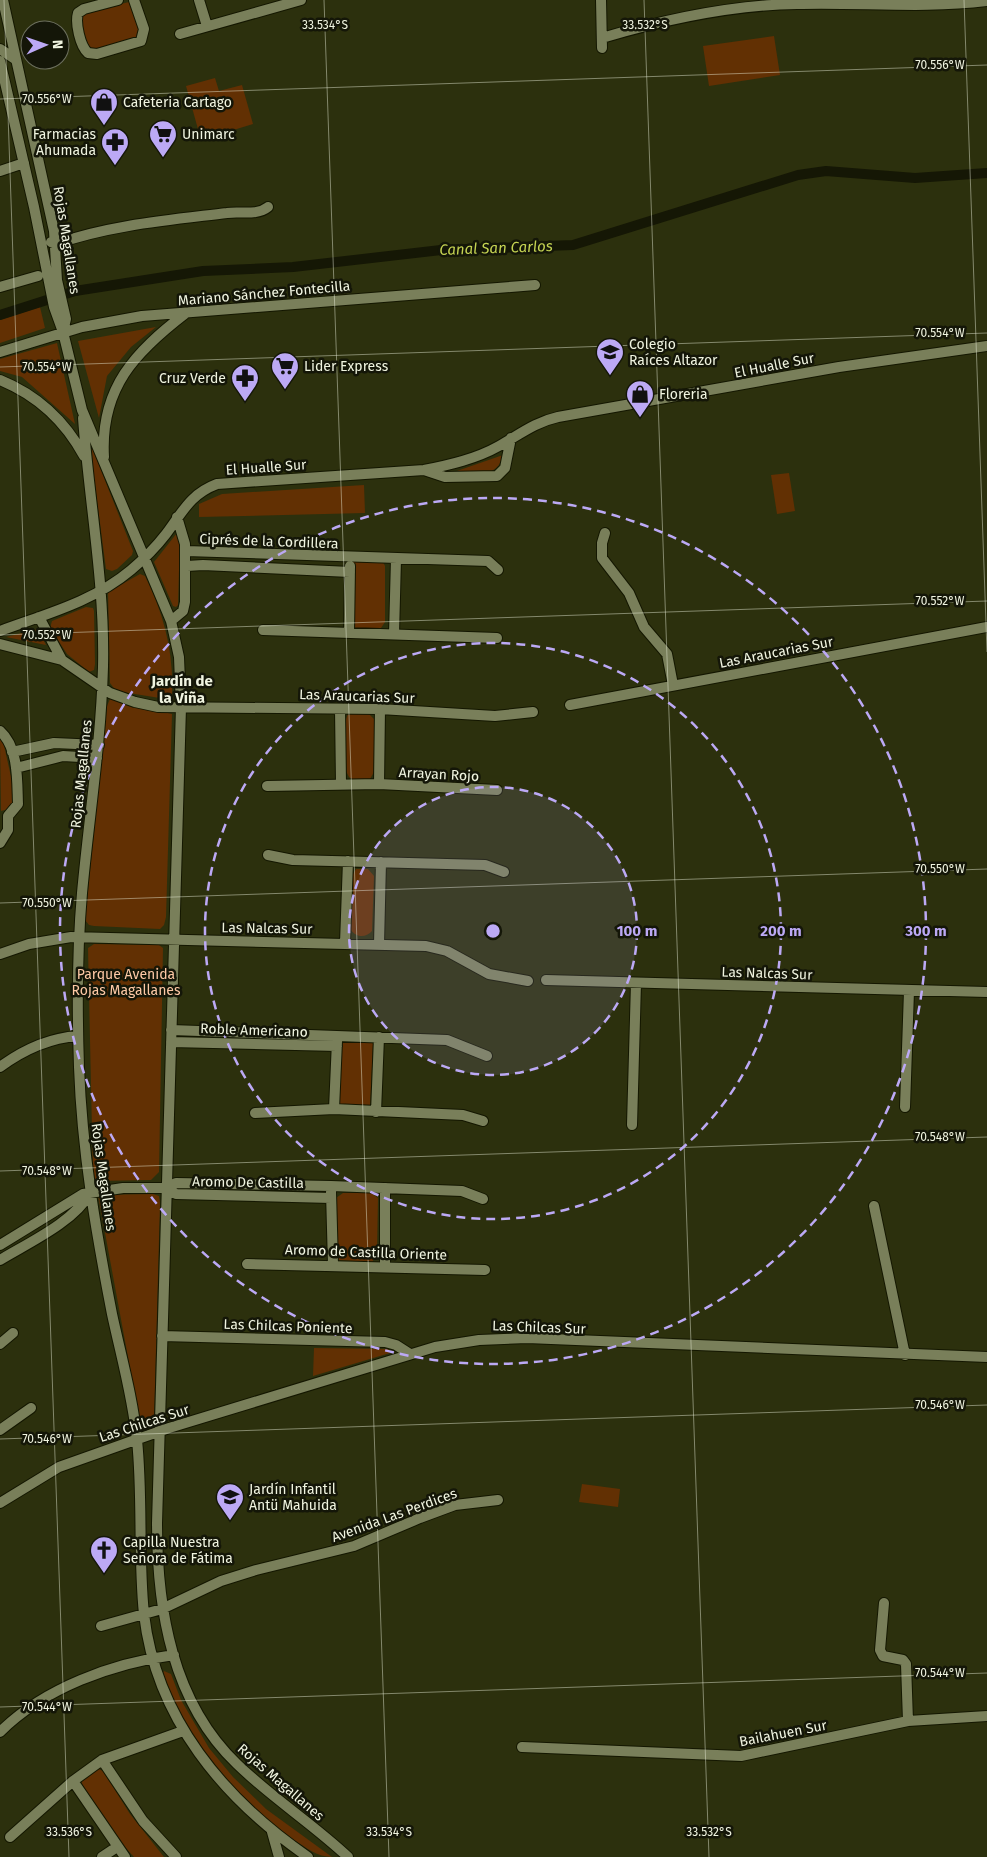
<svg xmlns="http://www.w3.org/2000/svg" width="987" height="1857" font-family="'Fira Sans',sans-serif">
	<rect width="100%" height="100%" fill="#2c300d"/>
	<path fill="#623003" d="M129,2L141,32L140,37L95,52L87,48L81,21L82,16L87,12Z
		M774,36L780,75L709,86L703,46Z
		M215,78L219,91L242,85L253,124L201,140L186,86Z
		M40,307L45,328L0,343V320Z
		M156,327L131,347L107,376L99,418L78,341Z
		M57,343L75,424L22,377L0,371V359Z
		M89,440L133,551L132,555L117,569L112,571L106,569Z
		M503,455C497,480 474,473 454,472Z
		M789,473L795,511L777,514L771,475Z
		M364,485L365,513L199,517V504L222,494Z
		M177,533L180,535L178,605L176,607L173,606L154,562Z
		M352,560L383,562L385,566V622L381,628L357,630L352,628L348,568Z
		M140,574L145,576C164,614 174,653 172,695L166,699L116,691L110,683L108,592Z
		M86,607L93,608L94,611L95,664L94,670L89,672L67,654L50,628L52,621Z
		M38,629L46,645L6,637Z
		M110,699L172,714L166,917L164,925L160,929L94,926L89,925L85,920L107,706Z
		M363,713L369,714L375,720L374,772L370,779L353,780L349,777L345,769L346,719L348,714Z
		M0,739L3,741L12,781L13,808L1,811Z
		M356,869H368L374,876L372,931C365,939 354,937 350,928L352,876Z
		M94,944L159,945L163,948L159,1172L151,1180L97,1181L93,1177L88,948Z
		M342,1041L371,1042L373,1044L370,1107L340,1105L337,1101Z
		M343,1193H371L378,1198L377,1255L372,1262L337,1260L336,1198Z
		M153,1194L159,1196L160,1203L154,1421L148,1426L140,1422L98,1195Z
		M314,1348L388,1349L390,1353L313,1376Z
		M582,1484L620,1489L618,1507L579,1502Z
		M164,1671L171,1674L181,1700L209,1748L233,1777L266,1809L332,1857C317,1857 307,1848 294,1840C234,1800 187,1742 163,1673Z
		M96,1768L103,1771L130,1814L164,1857H134C117,1838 87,1804 81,1780Z"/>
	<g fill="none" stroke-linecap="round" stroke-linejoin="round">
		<path stroke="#151705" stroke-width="10" d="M0,315L75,291L203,271L293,267L441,250L573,245L798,175L826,171L915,178L987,173"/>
		<g stroke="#141701" stroke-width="12">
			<path id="minor" d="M3,0L54,231L57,280L66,319L63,332
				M118,0L84,9L78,13C75,23 80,46 88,53L97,54L141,41L144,29L134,0
				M199,0L207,26
				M601,0L602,48
				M180,34L301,0
				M602,38C666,19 730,5 797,4C860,2 923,9 987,1
				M0,49L15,59
				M0,61L34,207L54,307L63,332L82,410L171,621L179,657L181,707L157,1523C157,1609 172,1702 237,1764C272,1798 313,1824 348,1857
				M0,171L24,163
				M51,242L56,244C110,225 170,220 227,213C240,211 257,216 268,207
				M0,287L38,276
				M0,352L82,327L142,316L535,285
				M0,380C37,395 65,421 84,456
				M83,418C89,501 105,583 103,667C101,743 89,817 82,893C77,951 77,1009 79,1067C82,1151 96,1232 112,1314C121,1356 133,1398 137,1440C143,1498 138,1557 144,1614C156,1719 224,1799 308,1857
				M104,457C100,388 135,352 186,313
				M424,470L445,477L497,476L505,468L511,438
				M605,533L602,543V558L629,593L644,627L667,654L673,685
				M186,551L488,561L498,570
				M187,566L203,565L350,572
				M39,617L62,660
				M171,621L183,611L185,602V544L177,517
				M263,630L497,638
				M0,631C46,614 93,602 131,570C144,559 156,547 166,534C182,513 190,494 217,484L424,470C449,465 476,459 499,446C519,435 535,422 558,417L839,367L987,346
				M349,633L350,566
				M394,634L396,559
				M0,644L62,660L110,693L135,702L158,707L380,709L495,716L533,712
				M570,705L987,627
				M340,709L341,784
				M0,731C19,748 17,781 18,804L8,816
				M12,752L54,743L99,745
				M16,768L63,756L97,758
				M379,784L380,709
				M267,786L379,784L497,790
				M0,843L8,830V816
				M268,855L293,860L485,865L504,872
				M345,943L348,861
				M379,944L381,862
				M0,954L29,944L71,937L426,946L447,951L489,974L528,981
				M546,980L987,992
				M171,1030L447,1040L487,1056
				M171,1042L337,1046
				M0,1067C23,1050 49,1038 78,1036
				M905,1107L909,991
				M334,1109L337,1041
				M376,1112L379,1037
				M255,1113L334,1109L463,1115L483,1121
				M632,1125L636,983
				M166,1188L176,1194L331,1198
				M385,1188V1267
				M331,1192L333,1265
				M874,1206L905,1355
				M0,1245L83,1194L123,1188H166L176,1183L331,1186L462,1191L483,1199
				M0,1260C28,1243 74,1222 90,1193
				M247,1264L485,1270
				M162,1336L385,1342L396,1345L410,1354
				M0,1344L13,1333
				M0,1430L31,1408
				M0,1503L59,1467L169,1428L435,1347L479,1340L527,1338L987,1357
				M884,1603L880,1650L883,1656L903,1660L906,1664L908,1721
				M101,1626L162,1609L221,1581L256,1570L354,1546L420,1518L455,1505L498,1500
				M0,1732C44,1688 113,1663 174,1655
				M522,1747L741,1756L908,1721L987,1716
				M102,1760L143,1821L176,1857
				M73,1781L125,1857
				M272,1832L279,1857
				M10,1837L73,1781L102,1760L183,1731
				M102,1857L117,1847"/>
		</g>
		<use href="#minor" stroke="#797f5a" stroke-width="10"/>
	</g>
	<path fill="none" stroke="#f0f4e0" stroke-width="1" stroke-opacity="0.45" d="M4,0L69,1857M324,0L389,1857M644,0L709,1857M964,0L987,652M0,99L987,65M0,367L987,333M0,635L987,601M0,903L987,869M0,1171L987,1137M0,1439L987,1405M0,1707L987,1673"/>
	<circle cx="493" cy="931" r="144" fill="#bca9f5" fill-opacity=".12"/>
	<g fill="none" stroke="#bca9f5" stroke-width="2.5" stroke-dasharray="9 6">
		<circle cx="493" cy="931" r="144"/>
		<circle cx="493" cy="931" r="288"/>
		<circle cx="493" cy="931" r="433"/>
	</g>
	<defs>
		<g id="shop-pin" transform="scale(1.4375)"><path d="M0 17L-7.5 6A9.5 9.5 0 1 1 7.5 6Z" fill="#bca9f5" stroke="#141608"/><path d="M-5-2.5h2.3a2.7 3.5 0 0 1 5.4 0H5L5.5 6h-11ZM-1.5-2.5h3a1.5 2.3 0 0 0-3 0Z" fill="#111"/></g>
		<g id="supermarket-pin" transform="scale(1.4375)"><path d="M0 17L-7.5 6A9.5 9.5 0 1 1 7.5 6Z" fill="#bca9f5" stroke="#141608"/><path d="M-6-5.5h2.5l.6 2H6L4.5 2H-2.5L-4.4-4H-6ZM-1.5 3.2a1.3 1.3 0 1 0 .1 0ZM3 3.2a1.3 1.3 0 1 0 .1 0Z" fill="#111"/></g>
		<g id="pharmacy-pin" transform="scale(1.4375)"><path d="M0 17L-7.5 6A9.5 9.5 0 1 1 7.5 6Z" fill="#bca9f5" stroke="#141608"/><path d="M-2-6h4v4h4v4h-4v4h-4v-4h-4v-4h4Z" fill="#111"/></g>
		<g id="school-pin" transform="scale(1.4375)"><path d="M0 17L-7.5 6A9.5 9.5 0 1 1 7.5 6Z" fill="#bca9f5" stroke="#141608"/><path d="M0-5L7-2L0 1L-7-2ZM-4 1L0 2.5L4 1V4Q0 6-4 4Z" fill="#111"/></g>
		<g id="church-pin" transform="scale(1.4375)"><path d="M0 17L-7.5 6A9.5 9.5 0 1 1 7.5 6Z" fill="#bca9f5" stroke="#141608"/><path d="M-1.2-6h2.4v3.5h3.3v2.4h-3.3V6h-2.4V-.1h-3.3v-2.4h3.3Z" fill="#111"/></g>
	</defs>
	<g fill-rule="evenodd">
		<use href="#shop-pin" x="104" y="102"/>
		<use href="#supermarket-pin" x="163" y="134"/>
		<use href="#pharmacy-pin" x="115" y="142"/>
		<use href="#school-pin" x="610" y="352"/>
		<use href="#supermarket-pin" x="285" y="366"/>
		<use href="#pharmacy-pin" x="245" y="378"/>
		<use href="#shop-pin" x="640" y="394"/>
		<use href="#school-pin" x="230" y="1497"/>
		<use href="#church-pin" x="104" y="1550"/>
	</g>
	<g text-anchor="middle" stroke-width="5" stroke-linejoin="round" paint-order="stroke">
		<g font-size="14" fill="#f0f4e0" stroke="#141608" text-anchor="start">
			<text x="123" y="107">Cafeteria Cartago</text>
			<text x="96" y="139" text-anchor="end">Farmacias<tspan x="96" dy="16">Ahumada</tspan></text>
			<text x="182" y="139">Unimarc</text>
			<text x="629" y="349">Colegio<tspan x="629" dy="16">Raíces Altazor</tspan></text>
			<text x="304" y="371">Lider Express</text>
			<text x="226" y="383" text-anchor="end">Cruz Verde</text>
			<text x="659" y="399">Floreria</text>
			<text x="249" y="1494">Jardín Infantil<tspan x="249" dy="16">Antü Mahuida</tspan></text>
			<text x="123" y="1547">Capilla Nuestra<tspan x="123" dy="16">Señora de Fátima</tspan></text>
		</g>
		<g font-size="14" fill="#f0f4e0" stroke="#141608">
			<text transform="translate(67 240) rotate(81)" y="5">Rojas Magallanes</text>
			<text transform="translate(264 293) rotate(-5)" y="5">Mariano Sánchez Fontecilla</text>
			<text transform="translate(774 365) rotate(-11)" y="5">El Hualle Sur</text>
			<text transform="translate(266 467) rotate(-4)" y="5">El Hualle Sur</text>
			<text transform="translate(269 541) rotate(2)" y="5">Ciprés de la Cordillera</text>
			<text transform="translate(776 652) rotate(-11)" y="5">Las Araucarias Sur</text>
			<text transform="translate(357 696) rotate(2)" y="5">Las Araucarias Sur</text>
			<text transform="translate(81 774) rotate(-84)" y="5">Rojas Magallanes</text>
			<text transform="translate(439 774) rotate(3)" y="5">Arrayan Rojo</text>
			<text transform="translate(267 928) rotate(1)" y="5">Las Nalcas Sur</text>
			<text transform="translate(767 973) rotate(2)" y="5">Las Nalcas Sur</text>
			<text transform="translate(254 1030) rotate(2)" y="5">Roble Americano</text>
			<text transform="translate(104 1177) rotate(82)" y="5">Rojas Magallanes</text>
			<text transform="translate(248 1182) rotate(1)" y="5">Aromo De Castilla</text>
			<text transform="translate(366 1252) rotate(2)" y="5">Aromo de Castilla Oriente</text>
			<text transform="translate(288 1326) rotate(2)" y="5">Las Chilcas Poniente</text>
			<text transform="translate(539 1327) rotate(2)" y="5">Las Chilcas Sur</text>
			<text transform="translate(144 1423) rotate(-18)" y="5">Las Chilcas Sur</text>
			<text transform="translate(394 1515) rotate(-20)" y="5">Avenida Las Perdices</text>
			<text transform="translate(783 1733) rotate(-11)" y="5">Bailahuen Sur</text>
			<text transform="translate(281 1782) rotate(41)" y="5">Rojas Magallanes</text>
		</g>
		<g font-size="14" fill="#fec9a6" stroke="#141608">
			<text x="126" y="979">Parque Avenida<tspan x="126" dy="16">Rojas Magallanes</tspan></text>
		</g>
		<g font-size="15" font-style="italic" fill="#c5d352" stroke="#141608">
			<text transform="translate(496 248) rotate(-2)" y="5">Canal San Carlos</text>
		</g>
		<g font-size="15" font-weight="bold" fill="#f0f4e0" stroke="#141608">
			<text x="182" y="686">Jardín de<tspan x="182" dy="17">la Viña</tspan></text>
		</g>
	</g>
	<g font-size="12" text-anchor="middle" fill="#f0f4e0" stroke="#141608" stroke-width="5" stroke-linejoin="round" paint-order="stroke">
		<text x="325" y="29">33.534°S</text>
		<text x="645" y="29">33.532°S</text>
		<text x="940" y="69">70.556°W</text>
		<text x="47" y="103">70.556°W</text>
		<text x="940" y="337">70.554°W</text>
		<text x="47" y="371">70.554°W</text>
		<text x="940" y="605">70.552°W</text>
		<text x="47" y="639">70.552°W</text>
		<text x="940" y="873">70.550°W</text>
		<text x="47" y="907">70.550°W</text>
		<text x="940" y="1141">70.548°W</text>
		<text x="47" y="1175">70.548°W</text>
		<text x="940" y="1409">70.546°W</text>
		<text x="47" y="1443">70.546°W</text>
		<text x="940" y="1677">70.544°W</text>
		<text x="47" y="1711">70.544°W</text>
		<text x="69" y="1836">33.536°S</text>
		<text x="389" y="1836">33.534°S</text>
		<text x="709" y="1836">33.532°S</text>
	</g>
	<circle cx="493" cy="931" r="8" fill="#bca9f5" stroke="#141608" stroke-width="2.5"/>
	<g font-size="15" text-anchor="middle" font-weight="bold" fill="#bca9f5" stroke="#141608" stroke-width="5" stroke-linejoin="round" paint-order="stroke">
		<text x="637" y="936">100 m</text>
		<text x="781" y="936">200 m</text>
		<text x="926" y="936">300 m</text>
	</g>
	<g transform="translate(45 45) rotate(88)"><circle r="24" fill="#141608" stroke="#6c6f5e"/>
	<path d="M0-4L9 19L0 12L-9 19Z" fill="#bca9f5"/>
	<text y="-8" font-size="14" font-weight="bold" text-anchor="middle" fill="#f0f4e0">N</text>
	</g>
</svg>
